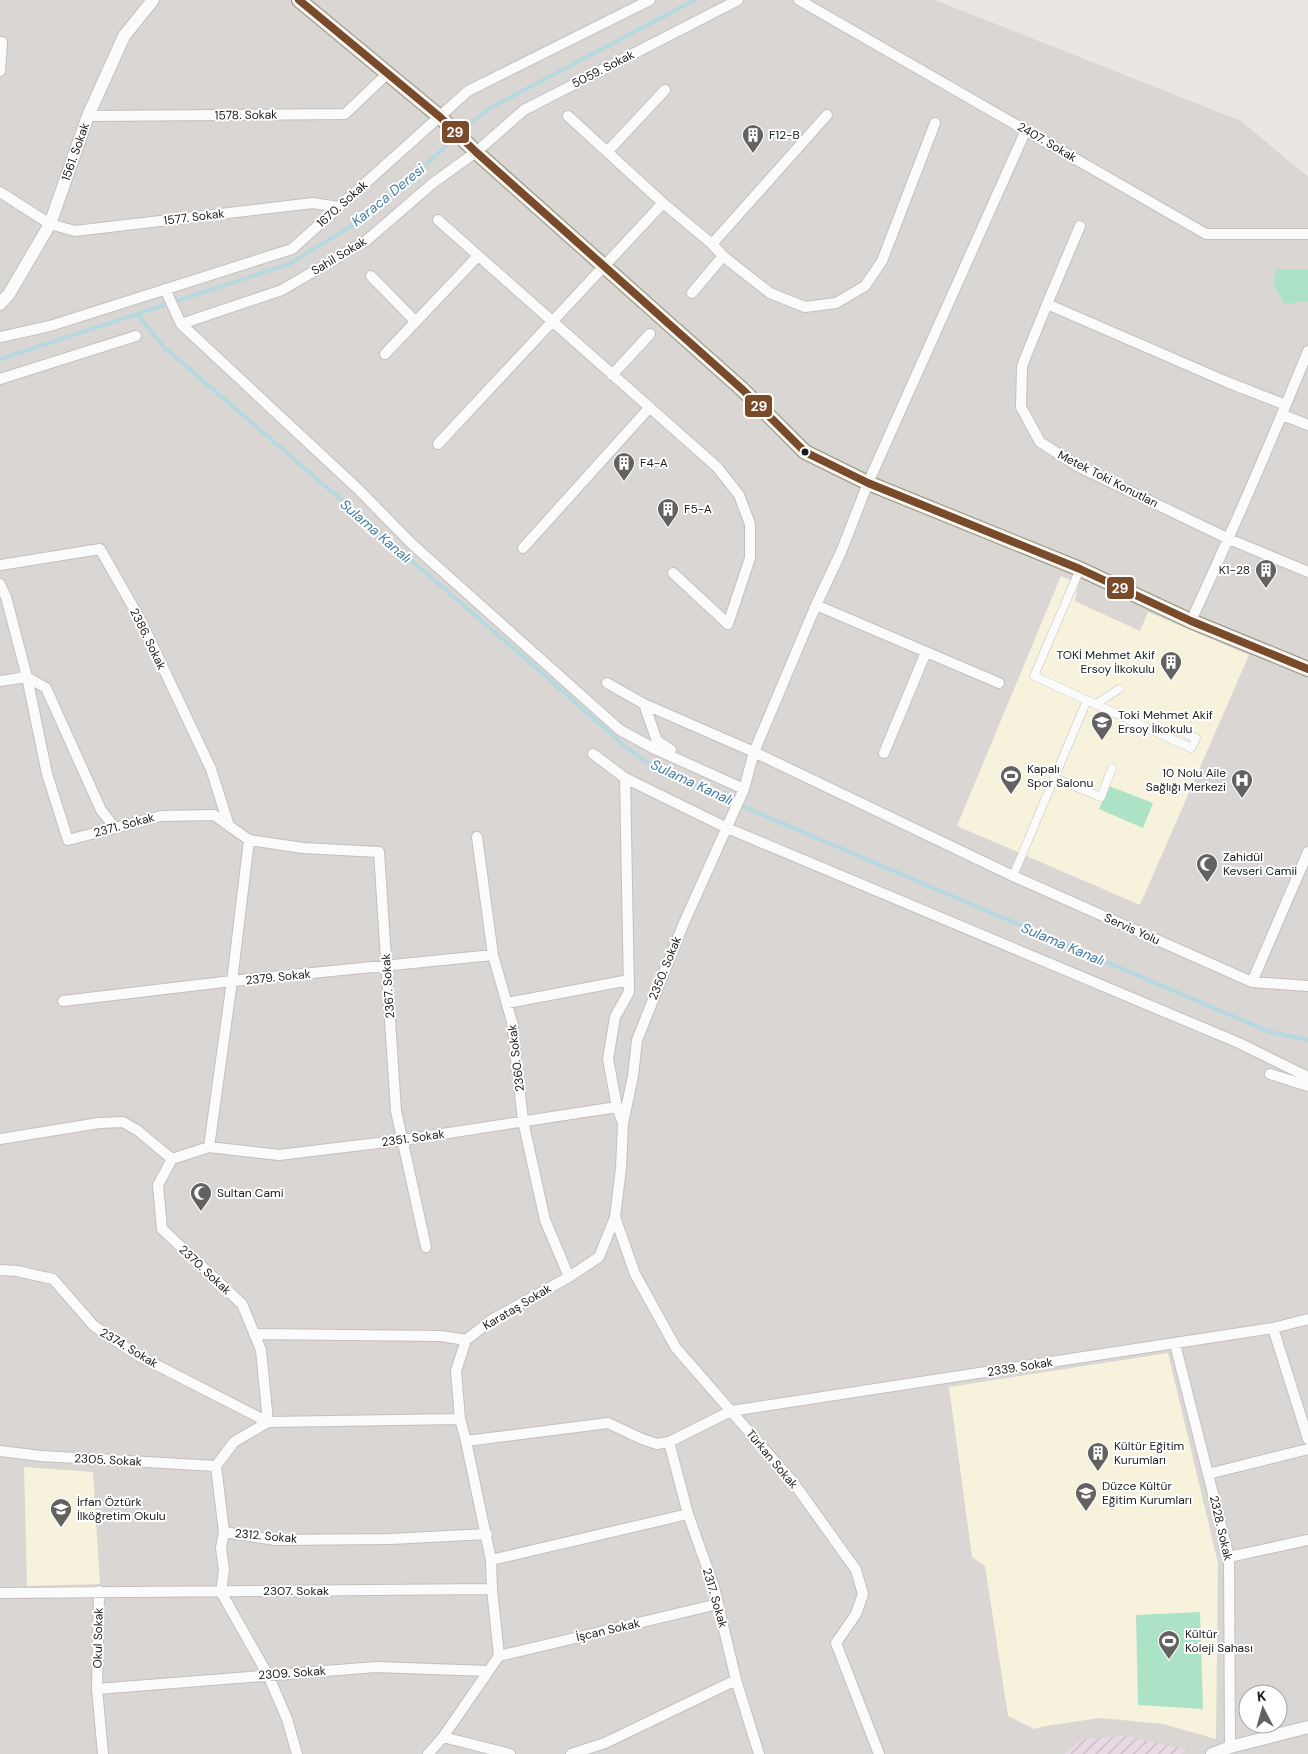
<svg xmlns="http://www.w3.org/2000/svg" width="1308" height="1754" font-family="'DM Sans',sans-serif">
	<defs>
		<pattern id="industrial-furrows" width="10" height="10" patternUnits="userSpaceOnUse" patternTransform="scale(1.25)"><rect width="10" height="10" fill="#e8dae3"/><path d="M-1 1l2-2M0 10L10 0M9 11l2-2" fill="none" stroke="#c6bac2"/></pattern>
	</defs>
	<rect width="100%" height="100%" fill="#eae6e2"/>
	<path fill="#d9d6d4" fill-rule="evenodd" d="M0,0H935L1241,121L1308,177V1754H0ZM1248,1694H1278V1724H1248Z"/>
	<path fill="url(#industrial-furrows)" d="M1125,1736L1190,1750L1181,1754H1064L1082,1739Z"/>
	<path fill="#f6f2db" d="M1061,576L1078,584L1075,601L1140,631L1148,612L1249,655L1140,905L957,826Z
		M1168,1353L1218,1563L1216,1739L1163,1724L1100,1718L1045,1726L1034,1729L1008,1716L985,1566L972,1557L949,1387Z
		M24,1467L93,1472L100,1584L27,1586Z"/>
	<path fill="#ace3c6" d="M1298,269L1308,270V301L1285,304L1273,284L1277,270Z
		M1109,786L1153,803L1143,828L1099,809Z
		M1200,1612L1203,1709L1138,1705L1136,1615Z"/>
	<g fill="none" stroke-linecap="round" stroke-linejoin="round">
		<path stroke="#b5d9de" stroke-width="4" d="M137,314L164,347L534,666L628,749L658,770L1270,1032L1308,1040
			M0,359L289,264L366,217L488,109L695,0"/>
		<g stroke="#c2c1bf" stroke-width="9">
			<path id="pedestrian" d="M1080,569L1034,676L1191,748L1196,738L1188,735
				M1096,704L1119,689
				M1055,778L1101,797L1112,768
				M1013,876L1087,700"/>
		</g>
		<g stroke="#c2c1bf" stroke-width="12">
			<path id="minor" d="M799,0L1206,234H1308
				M0,42H2L0,71
				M88,116L345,114L387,74
				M568,116L663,203L712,244L723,256L770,293L805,307L836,303L865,286L882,261L935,123
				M607,152L665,90
				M0,192L50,224L75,231L313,203L338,207
				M438,220L717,467L739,495L750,524V558L728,624L673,573
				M1080,226L1047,304L1022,366L1021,407L1040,442L1079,467L1229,539L1308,572
				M712,244L827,115
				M371,276L415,321
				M165,289L181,324L358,489L412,544L620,730L655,749L744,789
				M692,293L723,256
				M1047,304L1227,382L1286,405
				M181,324L282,290L367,240L433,183L476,152L524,110L738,0
				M0,337L50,326L292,249L468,91L650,0
				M385,354L478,256
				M612,375L650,334
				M0,379L136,336
				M1283,415L1308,425
				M438,444L663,203
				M523,548L650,407
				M0,565L100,549L141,621L211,769L229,826
				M0,584L6,597L27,677L47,774L68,840L161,816L214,815L249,840L232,981L209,1147
				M816,605L999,683
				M1191,621C1232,532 1271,442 1308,351
				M0,681L27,677L46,688L101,810L115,828
				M607,683L644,704L754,752L1013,876L1252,982L1308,986
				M644,704L657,741L671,750
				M884,753L926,652
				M593,754L625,778L727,828L1239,1043L1308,1077
				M477,837L493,955L512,1022L523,1121L545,1220L569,1277
				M249,840L303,848L379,852L396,1111L426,1247
				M1252,982L1308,852
				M63,1001L232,981L493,955
				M507,1003L629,980
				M1270,1074L1308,1086
				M623,1123L633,1076L637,1040L683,925L744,789L754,752L816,605L841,552L868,483L1026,130
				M0,1139L99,1123L123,1122L137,1130L172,1159
				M615,1217L635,1274L676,1348L793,1482L856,1570L863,1594L856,1614L836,1643L879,1754
				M0,1270L17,1271L53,1279L94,1326L137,1355L268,1422
				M1273,1328L1308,1439
				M254,1334L441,1336L466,1340
				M1175,1344L1229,1557L1230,1747
				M460,1419L268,1422L234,1442L216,1466L224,1532L275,1540L390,1539L487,1534
				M268,1422L261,1350L242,1304L162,1229L158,1185L172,1159L209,1147L279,1155L403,1140L617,1107
				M466,1441L608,1423L642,1439L657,1444L669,1442L731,1411L1273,1328L1308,1319
				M669,1442L688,1514L714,1587L736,1680L759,1754
				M0,1451L41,1456L216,1466
				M1208,1474L1308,1449
				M224,1532L221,1548L224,1570L221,1592L268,1675L287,1719L297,1754
				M1229,1557L1308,1540
				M491,1560L688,1514
				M99,1591L97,1689L103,1754
				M0,1593L492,1589
				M499,1656L718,1604
				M97,1689L376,1667L488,1671
				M443,1737L510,1754
				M428,1754L443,1737L499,1656L492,1589L491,1560L466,1441L460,1419L456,1371L466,1340L493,1319L569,1277L599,1257L615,1217L621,1168L623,1123L617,1107L608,1059L615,1017L629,992L625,778
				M571,1754L605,1743L736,1680"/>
		</g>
		<g stroke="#c2c1bf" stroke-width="14">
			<g id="tertiary">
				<path id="s1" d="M0,304L9,294L50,224L88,116L124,36L153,0"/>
				<path d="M1212,1754L1230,1747L1308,1727"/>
			</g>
		</g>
		<g stroke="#94927b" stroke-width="16">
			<path id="secondary" d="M299,0L440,117L476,152L743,390L805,452L868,483L1080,569L1191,621L1308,669"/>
		</g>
		<use href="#pedestrian" stroke="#fcfbfb" stroke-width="8"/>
		<use href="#minor" stroke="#fcfbfb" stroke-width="10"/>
		<use href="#tertiary" stroke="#fcfbfb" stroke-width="12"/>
		<use href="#secondary" stroke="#f2f1e8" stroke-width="14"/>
		<g stroke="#fff" stroke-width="11">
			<path id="bus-1" d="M299,0L440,117L476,152L743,390L805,452L868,483L1080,569L1191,621L1308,669"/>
		</g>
		<use href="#bus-1" stroke="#7a4b2a" stroke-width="8"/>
	</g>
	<defs>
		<g id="building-pin" transform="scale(1.125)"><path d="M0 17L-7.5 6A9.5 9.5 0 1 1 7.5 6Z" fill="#636261" stroke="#fff"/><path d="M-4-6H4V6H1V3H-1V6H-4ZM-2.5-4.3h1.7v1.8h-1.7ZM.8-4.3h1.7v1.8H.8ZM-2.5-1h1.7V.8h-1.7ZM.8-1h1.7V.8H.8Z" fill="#fff"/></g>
		<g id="school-pin" transform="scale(1.125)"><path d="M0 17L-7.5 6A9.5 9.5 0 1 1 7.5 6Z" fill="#636261" stroke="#fff"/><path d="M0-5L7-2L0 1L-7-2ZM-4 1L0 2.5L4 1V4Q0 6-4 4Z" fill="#fff"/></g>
		<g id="stadium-pin" transform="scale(1.125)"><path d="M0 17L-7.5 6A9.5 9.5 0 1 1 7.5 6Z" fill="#636261" stroke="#fff"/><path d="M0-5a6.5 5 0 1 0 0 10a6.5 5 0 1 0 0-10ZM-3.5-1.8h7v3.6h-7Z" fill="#fff"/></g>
		<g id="hospital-pin" transform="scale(1.125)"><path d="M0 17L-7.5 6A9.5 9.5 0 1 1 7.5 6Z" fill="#636261" stroke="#fff"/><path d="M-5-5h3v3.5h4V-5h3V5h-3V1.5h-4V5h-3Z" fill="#fff"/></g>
		<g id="mosque-pin" transform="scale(1.125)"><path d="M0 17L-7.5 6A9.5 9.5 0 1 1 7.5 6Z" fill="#636261" stroke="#fff"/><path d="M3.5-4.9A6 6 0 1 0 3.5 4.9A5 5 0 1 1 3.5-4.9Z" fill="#fff"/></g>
	</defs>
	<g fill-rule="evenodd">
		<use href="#building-pin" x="753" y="135"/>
		<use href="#building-pin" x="624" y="463"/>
		<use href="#building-pin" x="668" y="509"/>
		<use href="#building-pin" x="1266" y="570"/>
		<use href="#building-pin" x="1171" y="662"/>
		<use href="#school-pin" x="1102" y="722"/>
		<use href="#stadium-pin" x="1011" y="776"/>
		<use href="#hospital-pin" x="1242" y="780"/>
		<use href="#mosque-pin" x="1207" y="864"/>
		<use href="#mosque-pin" x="201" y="1193"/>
		<use href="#building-pin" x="1098" y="1453"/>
		<use href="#school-pin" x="1086" y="1493"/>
		<use href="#school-pin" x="61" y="1509"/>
		<use href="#stadium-pin" x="1169" y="1641"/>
	</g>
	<circle fill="#1b1b1b" stroke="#fff" stroke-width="2" cx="805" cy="452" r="4.5"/>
	<g text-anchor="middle" stroke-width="4" stroke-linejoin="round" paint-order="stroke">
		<g font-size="12" fill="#1b1b1b" stroke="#fff">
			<text transform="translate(603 69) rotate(-27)" y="4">5059. Sokak</text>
			<text transform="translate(246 115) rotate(-1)" y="4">1578. Sokak</text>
			<text transform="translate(1047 142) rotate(30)" y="4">2407. Sokak</text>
			<text dy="4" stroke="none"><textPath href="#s1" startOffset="171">1561. Sokak</textPath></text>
			<text transform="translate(342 204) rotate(-42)" y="4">1670. Sokak</text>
			<text transform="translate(194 217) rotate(-7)" y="4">1577. Sokak</text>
			<text transform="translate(339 256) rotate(-31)" y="4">Sahil Sokak</text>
			<text transform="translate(1108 479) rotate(27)" y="4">Metek Toki Konutları</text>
			<text transform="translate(148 639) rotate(64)" y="4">2386. Sokak</text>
			<text transform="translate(124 825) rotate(-15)" y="4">2371. Sokak</text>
			<text transform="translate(1132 929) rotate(24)" y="4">Servis Yolu</text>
			<text transform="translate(665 968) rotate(-68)" y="4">2350. Sokak</text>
			<text transform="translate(278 977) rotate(-6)" y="4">2379. Sokak</text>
			<text transform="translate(388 986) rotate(-94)" y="4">2367. Sokak</text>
			<text transform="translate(516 1058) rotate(-97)" y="4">2360. Sokak</text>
			<text transform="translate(413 1138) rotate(-8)" y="4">2351. Sokak</text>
			<text transform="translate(205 1270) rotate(43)" y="4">2370. Sokak</text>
			<text transform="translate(517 1307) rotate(-31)" y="4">Karataş Sokak</text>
			<text transform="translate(129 1348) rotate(31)" y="4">2374. Sokak</text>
			<text transform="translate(1020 1367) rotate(-9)" y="4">2339. Sokak</text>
			<text transform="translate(772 1459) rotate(50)" y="4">Türkan Sokak</text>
			<text transform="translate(108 1460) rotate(3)" y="4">2305. Sokak</text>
			<text transform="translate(1221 1528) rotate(77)" y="4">2328. Sokak</text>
			<text transform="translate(266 1536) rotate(5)" y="4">2312. Sokak</text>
			<text x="296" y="1595">2307. Sokak</text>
			<text transform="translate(715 1598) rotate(74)" y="4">2317. Sokak</text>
			<text transform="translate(608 1630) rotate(-13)" y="4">İşcan Sokak</text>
			<text transform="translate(98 1638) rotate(-89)" y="4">Okul Sokak</text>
			<text transform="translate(292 1673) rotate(-4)" y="4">2309. Sokak</text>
		</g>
		<g font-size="12" fill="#1b1b1b" stroke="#fff" text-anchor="start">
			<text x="769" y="139">F12-B</text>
			<text x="640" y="467">F4-A</text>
			<text x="684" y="513">F5-A</text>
			<text x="1250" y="574" text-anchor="end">K1-28</text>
			<text x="1155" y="659" text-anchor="end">TOKİ Mehmet Akif<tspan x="1155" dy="14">Ersoy İlkokulu</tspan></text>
			<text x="1118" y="719">Toki Mehmet Akif<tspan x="1118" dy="14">Ersoy İlkokulu</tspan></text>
			<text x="1027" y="773">Kapalı<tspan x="1027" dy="14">Spor Salonu</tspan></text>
			<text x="1226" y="777" text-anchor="end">10 Nolu Aile<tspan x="1226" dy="14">Sağlığı Merkezi</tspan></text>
			<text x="1223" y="861">Zahidül<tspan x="1223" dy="14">Kevseri Camii</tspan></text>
			<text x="217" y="1197">Sultan Cami</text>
			<text x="1114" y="1450">Kültür Eğitim<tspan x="1114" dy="14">Kurumları</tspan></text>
			<text x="1102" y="1490">Düzce Kültür<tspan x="1102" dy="14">Eğitim Kurumları</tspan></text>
			<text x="77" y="1506">İrfan Öztürk<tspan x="77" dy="14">İlköğretim Okulu</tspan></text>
			<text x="1185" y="1638">Kültür<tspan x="1185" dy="14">Koleji Sahası</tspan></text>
		</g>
		<g font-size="14" font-style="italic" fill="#427ca4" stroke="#fff">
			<text transform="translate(388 195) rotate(-39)" y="5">Karaca Deresi</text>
			<text transform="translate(376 531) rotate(41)" y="5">Sulama Kanalı</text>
			<text transform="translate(692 782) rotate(25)" y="5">Sulama Kanalı</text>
			<text transform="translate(1063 944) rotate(23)" y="5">Sulama Kanalı</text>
		</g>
	</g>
	<g stroke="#fff" stroke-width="2">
		<rect x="441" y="120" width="29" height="24" rx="5" fill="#7a4b2a"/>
		<rect x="744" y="394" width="29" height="24" rx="5" fill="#7a4b2a"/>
		<rect x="1106" y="576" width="29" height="24" rx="5" fill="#7a4b2a"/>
	</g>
	<g font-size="14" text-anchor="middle" font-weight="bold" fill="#fff">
		<text x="455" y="137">29</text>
		<text x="759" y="411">29</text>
		<text x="1120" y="593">29</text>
	</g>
	<g transform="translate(1263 1709) rotate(354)"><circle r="24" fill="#ffffff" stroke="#a4a4a4"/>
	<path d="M0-4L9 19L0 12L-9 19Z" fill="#636261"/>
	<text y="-8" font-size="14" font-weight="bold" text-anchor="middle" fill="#1b1b1b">K</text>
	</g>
</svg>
